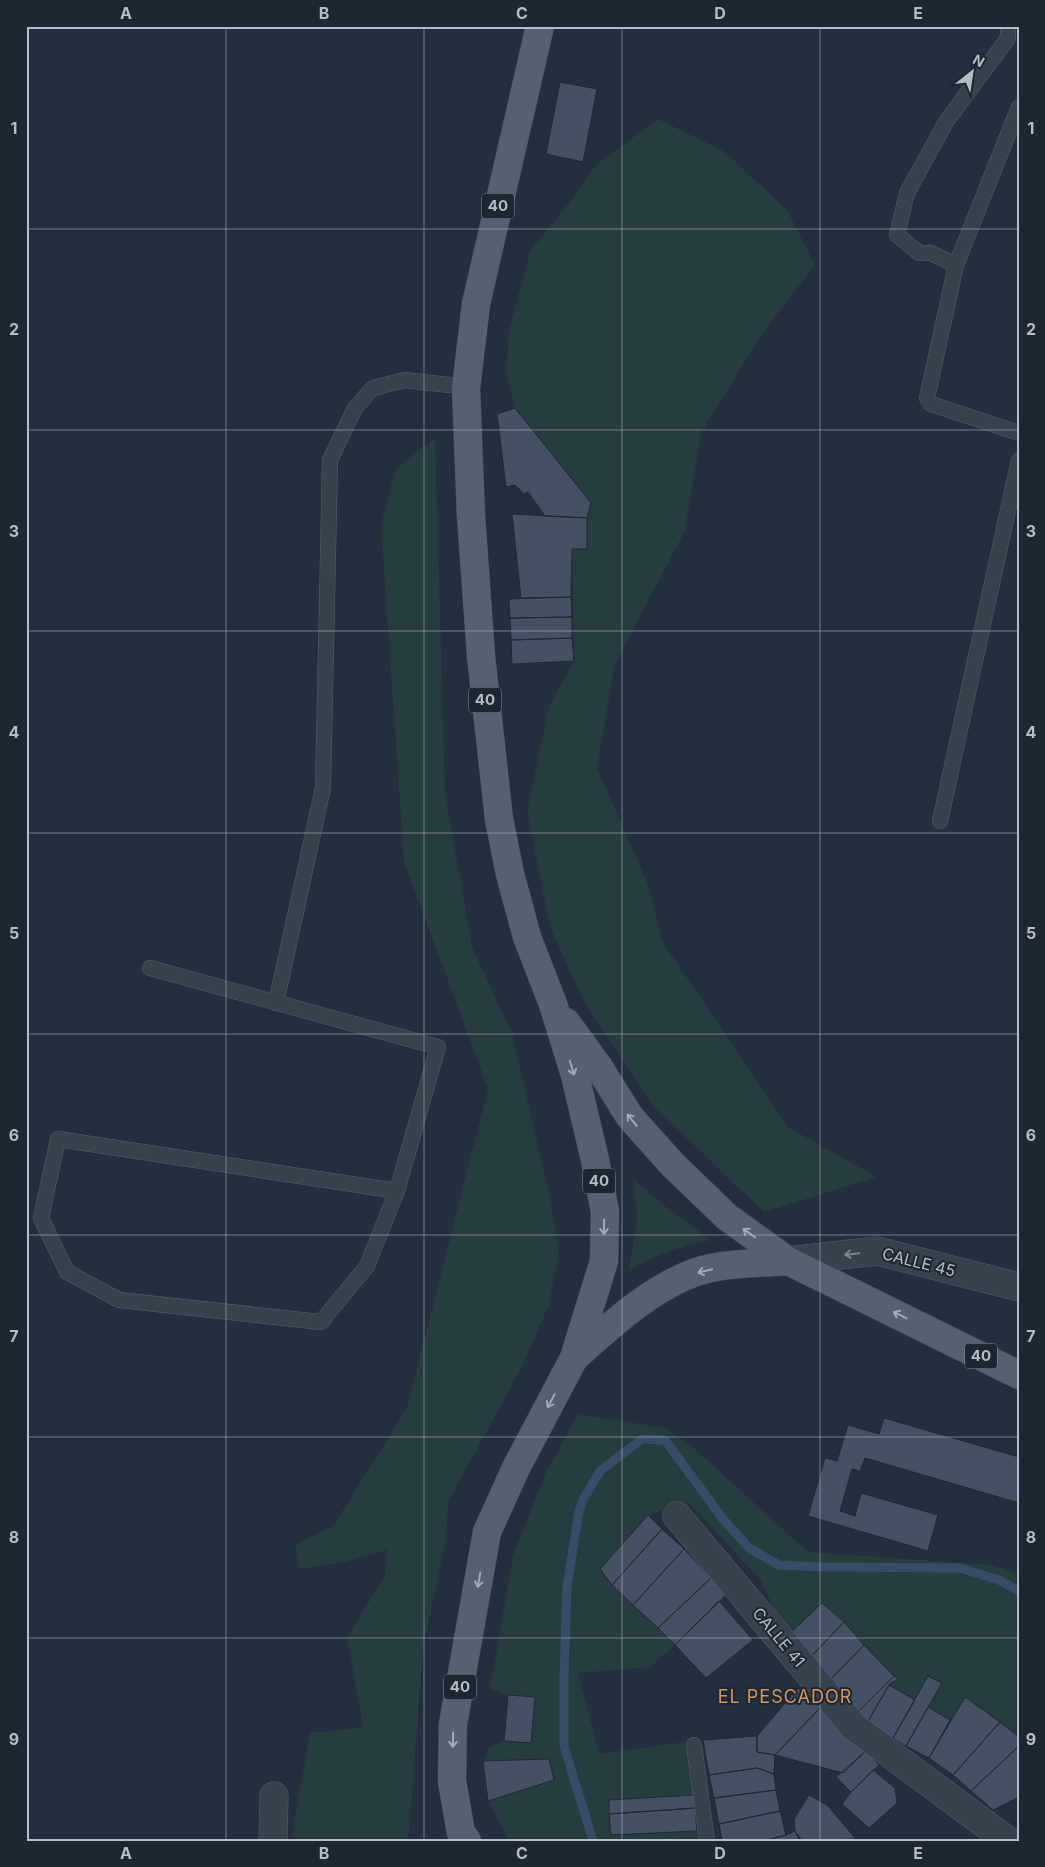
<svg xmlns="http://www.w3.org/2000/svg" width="1045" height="1867" font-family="Inter,sans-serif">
	<rect width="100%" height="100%" fill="#242f3e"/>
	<path fill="#263c3f" d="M658,119L725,152L787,210L815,265L762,334L701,433L685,531L615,664L597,768L650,889L662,941L788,1127L877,1177L764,1212L654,1107L583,1000L550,927L527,813L549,706L574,661L572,549L587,548V518L591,503L515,408L506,370L509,331L530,251L573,198L596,165Z
		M435,438L445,792L472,947L512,1033L550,1198L559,1250L549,1305L521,1369L449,1500L445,1543L423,1649L409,1834L406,1841H301L292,1835L310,1733L363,1727L347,1637L385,1576L387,1550L345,1562L299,1569L295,1545L333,1526L407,1408L488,1089L404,862L381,526L395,470Z
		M633,1179L666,1207L711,1240C677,1247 659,1253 629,1271L637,1218Z
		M578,1414L666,1428L696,1450L808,1552L990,1565L1019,1573V1737L965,1697L950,1720L928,1707L942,1683L928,1676L915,1700L889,1685L898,1678L822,1603L786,1637L761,1580L688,1502L648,1515L600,1569L613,1585L675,1645L650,1667L578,1673L599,1754L685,1742L694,1795L610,1800L611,1835L697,1831L698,1841H510L488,1801L554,1780L549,1759L483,1761L489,1747L504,1741L531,1743L535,1697L508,1695L490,1689L513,1556L545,1474Z"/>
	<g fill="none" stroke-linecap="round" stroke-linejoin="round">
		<path stroke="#394c67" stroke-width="9" d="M593,1841L564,1746V1676L567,1587L579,1511L584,1498L600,1471L642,1439L665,1440L723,1519L749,1548L779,1565L823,1567L960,1568L999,1580L1019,1591"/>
	</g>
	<path fill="#455162" stroke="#1f2835" d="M560,82L597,89L583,162L546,154Z
		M515,408L591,503L587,518L545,516L528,492L524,494L515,485L506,487L497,414Z
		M512,514L587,518V549H572L571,597L521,598Z
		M571,597L572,617L510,618L509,599Z
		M572,617V638L511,640L510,618Z
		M572,638L574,661L512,664L511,640Z
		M884,1418L1019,1457V1503L865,1458L860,1471L852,1469L840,1511L855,1516L861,1493L938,1515L928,1551L808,1516L825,1458L837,1461L848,1425L879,1434Z
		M648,1515L662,1529L612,1585L600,1569Z
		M662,1529L684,1549L633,1605L612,1585Z
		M684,1549L711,1578L658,1628L633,1605Z
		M711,1578L726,1595L675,1645L658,1628Z
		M719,1601L753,1640L706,1678L675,1645Z
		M822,1603L844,1622L807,1661L786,1637Z
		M844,1622L864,1645L827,1683L807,1661Z
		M864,1645L894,1676L858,1712L827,1683Z
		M894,1676L899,1678L889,1685L867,1723L858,1712Z
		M928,1676L942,1683L906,1746L893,1738Z
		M889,1685L915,1700L893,1738L867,1723Z
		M798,1688L820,1708L775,1755L757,1752V1736Z
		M508,1695L535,1697L531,1743L504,1741Z
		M965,1697L1000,1722L953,1775L929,1758Z
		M928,1707L950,1720L929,1758L906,1746Z
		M820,1708L866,1751L843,1773L775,1755Z
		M1000,1722L1019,1737V1746L971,1791L953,1775Z
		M757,1736V1752L775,1755L774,1774L757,1768L709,1775L703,1740Z
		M1019,1746V1797L993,1810L971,1791Z
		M866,1751L879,1765L851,1792L836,1777Z
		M549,1759L554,1780L488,1801L483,1761Z
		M757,1768L774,1774L776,1790L714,1798L709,1775Z
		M873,1770L895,1788L897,1803L869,1828L842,1804L851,1792Z
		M776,1790L780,1811L719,1824L714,1798Z
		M694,1795L695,1808L609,1814V1800Z
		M809,1795L828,1806L856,1839L802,1841L795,1831L794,1819Z
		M695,1808L697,1831L611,1835L609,1814Z
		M780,1811L786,1835L763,1841H722L719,1824Z
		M795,1831L800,1841L767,1840L786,1835Z"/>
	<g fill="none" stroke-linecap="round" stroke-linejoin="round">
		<g stroke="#565f6c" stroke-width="16">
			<path id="service" d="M1008,26V38L946,122L907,193L897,235L919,253H931L956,265L1019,107
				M956,265L927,398L931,404L1019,433
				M940,821L1019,460
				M150,968L438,1047L397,1191L367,1266L321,1322L119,1300L67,1272L41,1218L58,1139L397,1191
				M276,1003L323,788L330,460L355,408L373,388L405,380L449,385
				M694,1745L707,1841"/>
		</g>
		<g stroke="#565f6c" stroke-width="29">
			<path id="minor" d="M788,1261L877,1251L1019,1287
				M677,1516L854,1727L1008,1841
				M273,1841L274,1796"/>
		</g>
		<g stroke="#414a57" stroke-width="29">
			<path id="primary" d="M566,1022L598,1066L630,1117L673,1165L727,1217L788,1261L1019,1375
				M574,1358C608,1328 644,1294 686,1276C716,1262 755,1264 788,1261
				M467,1841L461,1833L452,1781L453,1724L487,1532L516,1468L574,1358L604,1261L605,1212L595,1160L575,1075L553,1004L527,937L510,874L499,819L481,656L471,516L466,388L476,304L540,26"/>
		</g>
		<use href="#service" stroke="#38414e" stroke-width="15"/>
		<use href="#minor" stroke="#38414e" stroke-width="28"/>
		<use href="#primary" stroke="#56606e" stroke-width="28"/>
	</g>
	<defs><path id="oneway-shaft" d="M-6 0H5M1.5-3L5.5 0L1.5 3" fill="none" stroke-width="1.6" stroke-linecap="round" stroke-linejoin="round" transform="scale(1.25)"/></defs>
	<g stroke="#a1aab7">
		<use href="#oneway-shaft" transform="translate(572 1068) rotate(73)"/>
		<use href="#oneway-shaft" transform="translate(632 1120) rotate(-129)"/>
		<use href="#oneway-shaft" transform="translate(604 1227) rotate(91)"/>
		<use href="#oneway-shaft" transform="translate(749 1233) rotate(-144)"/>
		<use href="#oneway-shaft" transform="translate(705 1271) rotate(166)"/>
		<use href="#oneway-shaft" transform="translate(900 1315) rotate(-153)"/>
		<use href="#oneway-shaft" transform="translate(551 1401) rotate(118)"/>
		<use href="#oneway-shaft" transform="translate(479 1580) rotate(100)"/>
		<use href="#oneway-shaft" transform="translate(453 1740) rotate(91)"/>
	</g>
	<use stroke="#7c8592" href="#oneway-shaft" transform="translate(852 1254) rotate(174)"/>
	<path fill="none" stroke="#b4bcc9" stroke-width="1" stroke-opacity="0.55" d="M226,26V1841M424,26V1841M622,26V1841M820,26V1841M26,229H1019M26,430H1019M26,631H1019M26,833H1019M26,1034H1019M26,1235H1019M26,1437H1019M26,1638H1019"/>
	<g text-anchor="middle" stroke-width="4" stroke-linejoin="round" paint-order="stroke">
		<g fill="#1d2633" stroke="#878f9c" stroke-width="1">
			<rect x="482" y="193.5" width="32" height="25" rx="4"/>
			<rect x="469" y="687.5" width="32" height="25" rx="4"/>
			<rect x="583" y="1168.5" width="32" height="25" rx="4"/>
			<rect x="965" y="1343.5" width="32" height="25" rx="4"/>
			<rect x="444" y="1674.5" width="32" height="25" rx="4"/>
		</g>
		<g font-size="15" font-weight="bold" fill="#b4bcc9">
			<text x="498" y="211">40</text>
			<text x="485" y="705">40</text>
			<text x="599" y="1186">40</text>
			<text x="981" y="1361">40</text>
			<text x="460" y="1692">40</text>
		</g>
		<g font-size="16" fill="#b4bcc9" stroke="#1d2633">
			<text transform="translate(919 1262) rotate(14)" y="6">CALLE 45</text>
			<text transform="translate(779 1637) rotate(50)" y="6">CALLE 41</text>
		</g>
		<g font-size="18" letter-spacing="1" fill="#d59563" stroke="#1d2633">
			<text x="785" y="1703">EL PESCADOR</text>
		</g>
	</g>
	<rect width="1045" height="1867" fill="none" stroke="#1d2633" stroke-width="55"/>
	<g transform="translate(972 72) rotate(30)" stroke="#1d2633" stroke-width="4" paint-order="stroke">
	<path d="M0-4L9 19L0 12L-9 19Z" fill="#b4bcc9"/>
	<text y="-8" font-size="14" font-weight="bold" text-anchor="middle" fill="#b4bcc9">N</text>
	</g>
	<rect x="28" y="28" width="990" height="1812" fill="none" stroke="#b4bcc9" stroke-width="2"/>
	<g font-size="16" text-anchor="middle" font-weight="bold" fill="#b4bcc9">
		<text x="126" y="19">A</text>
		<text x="324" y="19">B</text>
		<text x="522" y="19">C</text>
		<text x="720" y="19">D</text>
		<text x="918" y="19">E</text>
		<text x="14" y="134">1</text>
		<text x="1031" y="134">1</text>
		<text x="14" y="335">2</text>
		<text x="1031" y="335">2</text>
		<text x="14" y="537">3</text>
		<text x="1031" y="537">3</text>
		<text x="14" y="738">4</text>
		<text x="1031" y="738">4</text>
		<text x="14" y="939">5</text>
		<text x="1031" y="939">5</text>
		<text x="14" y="1141">6</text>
		<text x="1031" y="1141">6</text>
		<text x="14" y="1342">7</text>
		<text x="1031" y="1342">7</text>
		<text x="14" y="1543">8</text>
		<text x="1031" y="1543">8</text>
		<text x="14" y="1745">9</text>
		<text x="1031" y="1745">9</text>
		<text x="126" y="1859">A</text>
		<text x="324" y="1859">B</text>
		<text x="522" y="1859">C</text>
		<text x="720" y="1859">D</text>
		<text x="918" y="1859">E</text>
	</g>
</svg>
